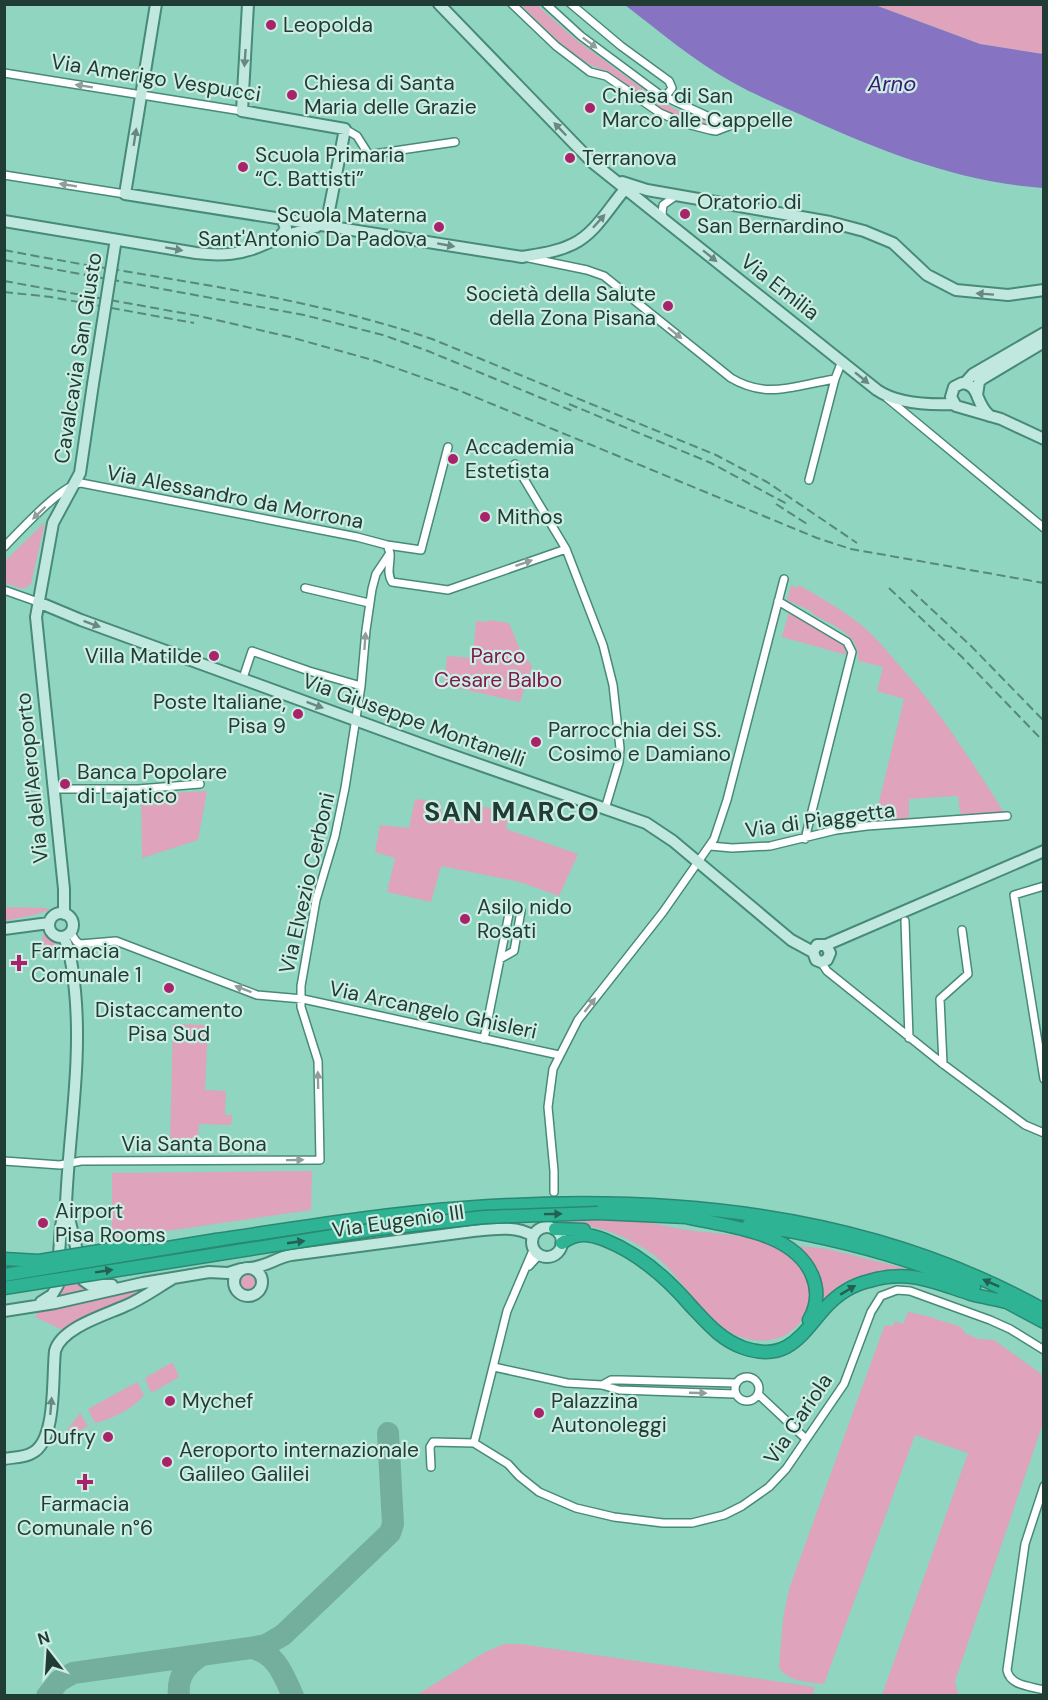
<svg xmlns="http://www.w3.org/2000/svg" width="1048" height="1700" font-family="'DM Sans',sans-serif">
	<rect width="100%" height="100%" fill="#90d5c0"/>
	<path fill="#dfa3bb" d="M521,5H537L575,39L654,97L687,116L718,123C685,133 634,91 608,72C603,69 597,68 591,65C567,52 540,24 521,5Z
		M875,5H1043V54L980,44Z
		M45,522L31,584L23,589L5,583V561Z
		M791,585L796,588L799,585C819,597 842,609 861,625C875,636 887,651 899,665C940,711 972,762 1005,814L961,818L958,796L909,799V820L874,822L904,699L877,691L883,667L858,661C861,634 832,625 812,614L813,612L787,600Z
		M789,612L843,644L847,655L782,637Z
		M488,620L509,623L521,652L532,666L520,702L444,685L447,656L473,658L476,621L488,622Z
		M207,791L198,840L142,858L141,795Z
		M415,799L441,802V812L477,820L483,806L508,816L506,829L578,854L559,896L520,882L441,866L431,902L387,892L395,858L375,852L380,825L409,828Z
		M5,907L48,908L49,910L34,915L5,921Z
		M43,933L58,946L60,951L42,948Z
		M173,1024L208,1025L205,1090L226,1091L225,1115H232L231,1125L199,1124L198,1140H170Z
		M312,1171L311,1210L112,1239V1173Z
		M557,1221C583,1220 612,1218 639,1221C655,1223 671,1228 688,1230C719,1235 753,1233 781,1249C833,1278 808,1353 748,1339C709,1331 685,1279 654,1255C635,1241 611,1230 588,1226C578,1224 566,1224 557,1221Z
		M800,1246L827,1249L916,1271V1274C890,1271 857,1270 835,1289C830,1292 827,1299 823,1303L820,1285Z
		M240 1282a8 8 0 1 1 16 0a8 8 0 1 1-16 0Z
		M78,1282L88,1290L58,1296L63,1285Z
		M147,1288L148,1290L133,1299L122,1301L67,1332L35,1317L39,1311Z
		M908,1312L927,1316L961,1327L965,1333L978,1339L994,1340L1040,1373L1043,1377V1423L955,1681L958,1695H882L968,1453L915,1435L824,1684C809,1682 787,1682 779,1667L783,1619L789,1589L884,1327L887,1325L893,1326L895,1321L903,1324Z
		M171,1363H173L179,1377L153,1392L150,1391L145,1378Z
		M137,1382L144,1395C133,1409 112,1419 95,1423L88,1409Z
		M80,1413L88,1426L71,1436L68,1429Z
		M504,1644H520L815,1687L812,1696L417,1695L485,1652Z"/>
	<path fill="#8674c2" d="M625,5H875L980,44L1043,54V188C961,182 885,153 810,119C784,107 757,96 732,82C694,61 659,31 625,5Z"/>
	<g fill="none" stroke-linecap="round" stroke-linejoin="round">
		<path stroke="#74ae9c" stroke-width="22" d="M250,1648L266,1645L283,1635L390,1533L393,1524L388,1433
			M47,1696L59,1681L73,1673L250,1648C276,1652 283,1674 293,1696
			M179,1696C177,1676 186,1665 202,1655"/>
		<g stroke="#478a78" stroke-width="10">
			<path id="street" d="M512,4L556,46L577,62L590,72L606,76L660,113L683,123L710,130L716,131L729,126
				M546,4L581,36L659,94L729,126
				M571,4L621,46L669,81L672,88L666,96
				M4,73L242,111
				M345,129L357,136L369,155
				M340,159L455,142
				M4,175L125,194
				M663,217L662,213L663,205L677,195
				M529,258L587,270L604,276L731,378C768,400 796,385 835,379
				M887,398L1044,528
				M515,464L566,549L603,645L613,685L620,748L619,762L605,809
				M809,480L835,379L842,361
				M4,547C19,532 62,484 81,483L357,537L387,545L421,550L448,447
				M390,553C391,563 386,573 392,582L448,590L566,549
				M305,588L369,603
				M4,590L38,602
				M778,601L847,642L852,652L805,839
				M243,678L252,651L309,671L361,686
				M53,789H138L200,784
				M710,846L732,848L770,846L836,830L867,826L1007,816
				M1044,886L1014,895L1044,1079
				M905,921L909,1038
				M70,932L76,941L80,944L116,941L257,995L303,999L559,1055
				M821,962L827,971L943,1064L1025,1125L1044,1133
				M484,1039L510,909L521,911L514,951L500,959
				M943,1064L940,999L968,974L962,930
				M4,1161L60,1165L81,1161L320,1160L318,1061L301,1007V986L316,900L335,836L345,788L361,686L366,630L372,589L376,574L390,553L387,545
				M554,1192V1171L548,1107L553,1069L578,1020L663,912L714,839L727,800L784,579
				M534,1248L507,1311L474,1443L508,1464L519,1476L539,1492L576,1508L614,1517L663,1523H692L724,1515L742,1506L769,1487L786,1469L844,1384L871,1312L881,1296L897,1290L910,1291L990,1320L1010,1329L1044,1350
				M529,1266L540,1254
				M494,1367L567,1383L602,1385L619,1390L735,1394
				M735 1389a12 12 0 1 1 24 0a12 12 0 1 1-24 0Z
				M602,1385L611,1380H620L736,1383
				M758,1394L806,1439
				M431,1467L430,1447L433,1442L474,1443
				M1044,1486L1025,1544L1007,1670C1010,1686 1030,1686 1044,1690"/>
		</g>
		<g stroke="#478a78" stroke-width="14">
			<path id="secondary" d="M156,4L125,194L522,257C539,254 557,252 573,244C596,233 610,206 626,188
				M248,4L242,111L345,129L326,226
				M439,4L592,162L877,390C897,404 929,405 954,404
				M622,182L647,190L830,222L864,231L893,243L927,275L956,290L1008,295L1044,290
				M4,221L196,253C221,256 242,255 265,244C274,240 282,237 286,228L282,219
				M279,237L316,227
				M965,383L973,374L1044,333
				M977,395L979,382L982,379L1044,342
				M990,416C974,403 981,385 962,383L954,387L951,397L956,406L1001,419L1044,439
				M38,602L81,620L440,751L646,823L673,841L791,940L813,952
				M49 925a12 12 0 1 1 24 0a12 12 0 1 1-24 0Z
				M64,914V889L36,617L53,523L80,473L93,384
				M4,929L49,923
				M813,952L817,945H826L1044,851
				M813,952L816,960L821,962L827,960L830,953L826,945
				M67,1210L77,1251
				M532 1242a15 15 0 1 1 30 0a15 15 0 1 1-30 0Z
				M59,1254L61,1226L66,1204C69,1133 82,1062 75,991C73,972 71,954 64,937
				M234 1282a14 14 0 1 1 28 0a14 14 0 1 1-28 0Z
				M250,1268C265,1267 276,1258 291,1255L473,1231C492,1229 517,1225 533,1236
				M83,1280L90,1285H112
				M41,1302L52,1295L58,1285
				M4,1311L55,1303L143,1283L209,1272L228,1273L241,1269
				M4,1459C13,1457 24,1458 32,1453C57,1441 52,1377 55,1351C61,1328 105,1315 125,1306C142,1299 158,1287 174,1278"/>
		</g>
		<g stroke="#2a8973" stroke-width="15">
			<path id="highway" d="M598,1213L687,1217
				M681,1216C723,1226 793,1230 812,1275C819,1291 817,1306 809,1320
				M749,1224C825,1236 904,1254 974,1287
				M555,1229L584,1230
				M216,1240C298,1228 380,1214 463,1208C662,1193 867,1211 1044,1310
				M562,1243C577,1232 589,1234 605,1240C640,1254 667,1278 691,1306C707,1323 721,1340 744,1348C789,1363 802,1333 826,1307C838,1294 852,1285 869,1281C909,1269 934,1282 971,1294C982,1297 995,1299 1007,1302
				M1001,1299L1044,1322"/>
		</g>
		<use href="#street" stroke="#fff" stroke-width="7"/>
		<use href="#secondary" stroke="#c1e8df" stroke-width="10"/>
		<use href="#highway" stroke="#2fb395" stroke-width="12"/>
		<path stroke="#578879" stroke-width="2" stroke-dasharray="9 4.5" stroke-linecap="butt" d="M4,250C147,278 294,292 432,339L716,455L767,482L857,543
			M4,260L304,315L383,335L428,351L575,412
			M4,281L199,316L290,337L376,361L458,390L817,538L851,549L1044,583
			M4,292L51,297L194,323
			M569,404L711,463L787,504
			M776,504L807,524
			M889,588L962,657L1044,742
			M911,590L972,647L1044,721"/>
		<g stroke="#478a78" stroke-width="14" stroke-linecap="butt">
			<path id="secondary-bridge" d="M93,384L115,245"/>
		</g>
		<g stroke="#2a8973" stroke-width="15" stroke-linecap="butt">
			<path id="highway-bridge" d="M4,1259L39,1261L137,1245
				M4,1275L216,1240
				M4,1288L377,1229L484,1217L598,1213"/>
		</g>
		<use href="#secondary-bridge" stroke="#c1e8df" stroke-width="10"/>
		<use href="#highway-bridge" stroke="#2fb395" stroke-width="12"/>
	</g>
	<defs><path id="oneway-solid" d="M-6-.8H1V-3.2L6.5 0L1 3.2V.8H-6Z" transform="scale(1.5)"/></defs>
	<g fill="#909e9a">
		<use href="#oneway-solid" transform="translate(590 43) rotate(37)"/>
		<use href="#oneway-solid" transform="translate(84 86) rotate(-171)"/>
		<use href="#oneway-solid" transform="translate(68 185) rotate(-171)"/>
		<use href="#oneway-solid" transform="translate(675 333) rotate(39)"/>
		<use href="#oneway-solid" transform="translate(39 513) rotate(136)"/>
		<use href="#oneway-solid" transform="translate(524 563) rotate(-19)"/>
		<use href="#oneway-solid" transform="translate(365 641) rotate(-86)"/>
		<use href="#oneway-solid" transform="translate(243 989) rotate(-159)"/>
		<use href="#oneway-solid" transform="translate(590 1005) rotate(-52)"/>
		<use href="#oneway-solid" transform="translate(318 1080) rotate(-91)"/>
		<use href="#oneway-solid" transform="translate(295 1160) rotate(-1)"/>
		<use href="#oneway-solid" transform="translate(698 1393) rotate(2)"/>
	</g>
	<g fill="#688981">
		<use href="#oneway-solid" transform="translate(245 58) rotate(94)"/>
		<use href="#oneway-solid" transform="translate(560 129) rotate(-134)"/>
		<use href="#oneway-solid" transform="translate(135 137) rotate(-81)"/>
		<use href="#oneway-solid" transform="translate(599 221) rotate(-48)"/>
		<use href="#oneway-solid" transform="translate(446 245) rotate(10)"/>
		<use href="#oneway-solid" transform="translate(174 249) rotate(10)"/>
		<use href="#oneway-solid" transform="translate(710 256) rotate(39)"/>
		<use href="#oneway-solid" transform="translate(985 294) rotate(-176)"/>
		<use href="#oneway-solid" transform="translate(862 378) rotate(39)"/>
		<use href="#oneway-solid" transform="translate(92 624) rotate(20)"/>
		<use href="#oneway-solid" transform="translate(315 705) rotate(20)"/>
		<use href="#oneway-solid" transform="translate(51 1406) rotate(-85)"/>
	</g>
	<g fill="#246051">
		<use href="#oneway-solid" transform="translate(553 1214) rotate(-1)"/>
		<use href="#oneway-solid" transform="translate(296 1242) rotate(-8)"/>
		<use href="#oneway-solid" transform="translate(104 1271) rotate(-9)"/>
		<use href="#oneway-solid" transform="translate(991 1283) rotate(-156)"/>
		<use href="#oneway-solid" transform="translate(848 1290) rotate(-31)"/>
	</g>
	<g fill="#a9236b" stroke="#ccede2" stroke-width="2">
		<circle cx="271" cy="25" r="6"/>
		<circle cx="292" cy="95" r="6"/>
		<circle cx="590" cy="108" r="6"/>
		<circle cx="570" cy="158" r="6"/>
		<circle cx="243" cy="167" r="6"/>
		<circle cx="685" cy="214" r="6"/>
		<circle cx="439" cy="227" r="6"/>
		<circle cx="668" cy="306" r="6"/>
		<circle cx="453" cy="459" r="6"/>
		<circle cx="485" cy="517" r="6"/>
		<circle cx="214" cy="656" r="6"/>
		<circle cx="298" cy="714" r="6"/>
		<circle cx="536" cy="742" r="6"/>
		<circle cx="65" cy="784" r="6"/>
		<circle cx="465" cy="919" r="6"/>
		<path d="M16 954h6v6h6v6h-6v6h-6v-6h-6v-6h6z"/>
		<circle cx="169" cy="988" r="6"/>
		<circle cx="43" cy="1223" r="6"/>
		<circle cx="170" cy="1401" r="6"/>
		<circle cx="539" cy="1413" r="6"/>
		<circle cx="108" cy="1437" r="6"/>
		<circle cx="167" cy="1462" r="6"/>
		<path d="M82 1473h6v6h6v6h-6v6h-6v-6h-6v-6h6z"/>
	</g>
	<g text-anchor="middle" stroke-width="4.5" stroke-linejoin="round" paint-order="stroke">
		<g font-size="21" fill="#203c34" stroke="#ccede2" text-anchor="start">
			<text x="283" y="32">Leopolda</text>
			<text x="304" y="90">Chiesa di Santa<tspan x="304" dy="24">Maria delle Grazie</tspan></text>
			<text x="602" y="103">Chiesa di San<tspan x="602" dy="24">Marco alle Cappelle</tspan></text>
			<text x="255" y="162">Scuola Primaria<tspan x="255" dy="24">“C. Battisti”</tspan></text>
			<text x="582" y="165">Terranova</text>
			<text x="697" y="209">Oratorio di<tspan x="697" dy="24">San Bernardino</tspan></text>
			<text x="427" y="222" text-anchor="end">Scuola Materna<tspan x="427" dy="24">Sant'Antonio Da Padova</tspan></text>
			<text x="656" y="301" text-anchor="end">Società della Salute<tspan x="656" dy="24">della Zona Pisana</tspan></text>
			<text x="465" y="454">Accademia<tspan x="465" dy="24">Estetista</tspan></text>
			<text x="497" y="524">Mithos</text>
			<text x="202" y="663" text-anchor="end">Villa Matilde</text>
			<text x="286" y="709" text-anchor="end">Poste Italiane,<tspan x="286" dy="24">Pisa 9</tspan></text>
			<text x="548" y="737">Parrocchia dei SS.<tspan x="548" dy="24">Cosimo e Damiano</tspan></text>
			<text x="77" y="779">Banca Popolare<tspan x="77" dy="24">di Lajatico</tspan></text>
			<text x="477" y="914">Asilo nido<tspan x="477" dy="24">Rosati</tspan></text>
			<text x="31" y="958">Farmacia<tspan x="31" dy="24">Comunale 1</tspan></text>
			<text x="169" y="1017" text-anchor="middle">Distaccamento<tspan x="169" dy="24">Pisa Sud</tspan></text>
			<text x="55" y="1218">Airport<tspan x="55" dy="24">Pisa Rooms</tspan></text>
			<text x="182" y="1408">Mychef</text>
			<text x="551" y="1408">Palazzina<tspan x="551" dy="24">Autonoleggi</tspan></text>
			<text x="96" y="1444" text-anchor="end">Dufry</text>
			<text x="179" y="1457">Aeroporto internazionale<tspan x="179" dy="24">Galileo Galilei</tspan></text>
			<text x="85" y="1511" text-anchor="middle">Farmacia<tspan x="85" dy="24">Comunale n°6</tspan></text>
		</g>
		<g font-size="21" fill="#203c34" stroke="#ccede2">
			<text transform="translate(156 78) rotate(9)" y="7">Via Amerigo Vespucci</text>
			<text transform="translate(780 287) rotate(38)" y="7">Via Emilia</text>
			<text transform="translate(78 358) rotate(-81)" y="7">Cavalcavia San Giusto</text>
			<text transform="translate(235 497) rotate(11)" y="7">Via Alessandro da Morrona</text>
			<text transform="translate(414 720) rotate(20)" y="7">Via Giuseppe Montanelli</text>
			<text transform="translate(32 778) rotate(-96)" y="7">Via dell'Aeroporto</text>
			<text transform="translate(820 820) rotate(-8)" y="7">Via di Piaggetta</text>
			<text transform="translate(307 883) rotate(-77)" y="7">Via Elvezio Cerboni</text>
			<text transform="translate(433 1010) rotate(12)" y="7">Via Arcangelo Ghisleri</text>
			<text x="194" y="1151">Via Santa Bona</text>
			<text transform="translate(398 1221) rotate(-8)" y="7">Via Eugenio III</text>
			<text transform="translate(798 1419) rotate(-56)" y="7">Via Cariola</text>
		</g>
		<g font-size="21" fill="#811951" stroke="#ccede2">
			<text x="498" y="663">Parco<tspan x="498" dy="24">Cesare Balbo</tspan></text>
		</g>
		<g font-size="22" font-style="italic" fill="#3b1876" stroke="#ccede2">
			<text x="892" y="91">Arno</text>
		</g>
		<g font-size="27" font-weight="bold" letter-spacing="1.5" fill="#203c34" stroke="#ccede2">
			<text x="512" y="821">SAN MARCO</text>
		</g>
	</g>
	<rect width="1048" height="1700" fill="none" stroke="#203c34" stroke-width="12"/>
	<g transform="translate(48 1652) rotate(343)" stroke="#ccede2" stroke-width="4.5" paint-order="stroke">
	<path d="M0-4.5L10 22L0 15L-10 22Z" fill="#203c34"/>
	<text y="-9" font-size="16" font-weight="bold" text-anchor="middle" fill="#203c34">N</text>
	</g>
</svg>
